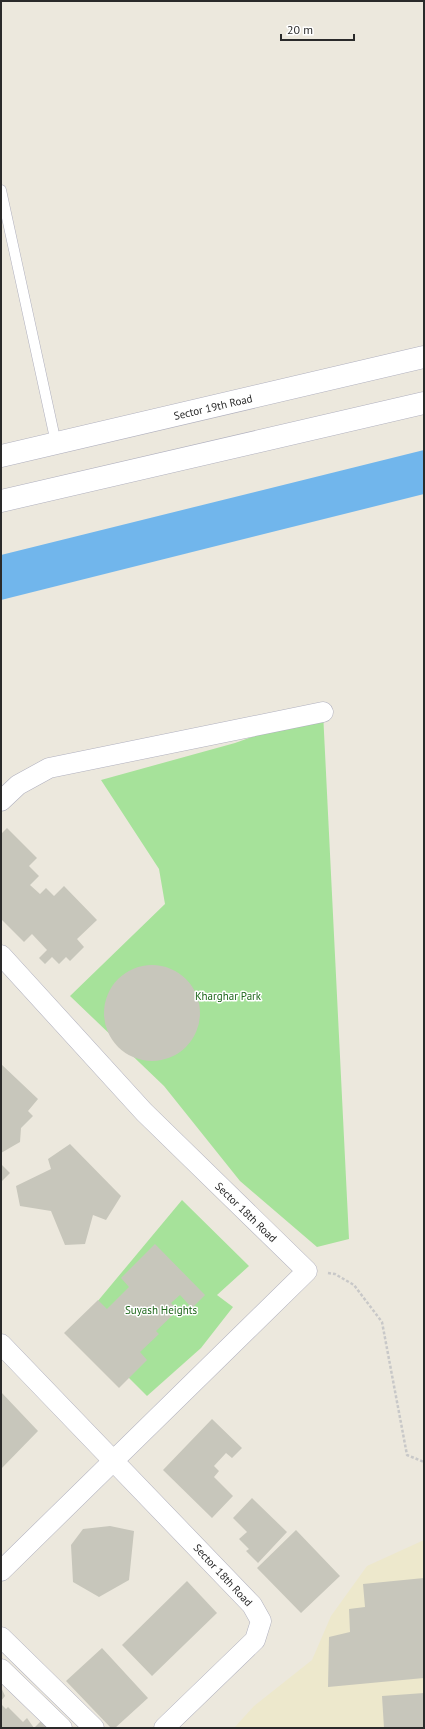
<svg xmlns="http://www.w3.org/2000/svg" width="425" height="1729" font-family="'PT Sans',sans-serif">
	<rect width="100%" height="100%" fill="#ece8dd"/>
	<path fill="#ede8cc" d="M424,1540V1728H234L254,1706L312,1660L331,1616L367,1566Z"/>
	<path fill="#a6e29a" d="M323,712L349,1239L317,1247L240,1181L164,1086L70,996L165,904L159,869L101,780L235,743Z
		M182,1200L249,1266L217,1295L233,1307L201,1348L147,1396L77,1326Z"/>
	<path fill="#71b6ec" d="M424,450V494L1,600V555Z"/>
	<path fill="#c7c6bb" d="M7,828L37,858L29,866L39,876L30,885L40,894L46,888L54,896L64,886L97,920L77,939L84,947L70,961L66,957L59,964L52,957L45,964L39,958L47,950L32,934L24,942L1,919V834Z
		M104 1013a48 48 0 1 1 96 0a48 48 0 1 1-96 0Z
		M1,1064L38,1099L28,1111L33,1116L21,1128L20,1142L1,1153Z
		M70,1144L121,1196L106,1220L93,1215L85,1244L65,1245L51,1211L20,1206L16,1186L51,1169L48,1159Z
		M1,1164L10,1173L1,1182Z
		M155,1244L205,1295L192,1308L180,1295L171,1303L178,1310L156,1331L159,1334L140,1352L147,1360L119,1388L64,1333L98,1300L107,1309L129,1287L121,1278Z
		M1,1392L38,1431L1,1469Z
		M212,1419L242,1448L232,1458L226,1453L214,1466L219,1471L214,1477L233,1496L212,1518L163,1470Z
		M252,1498L287,1532L258,1563L246,1551L249,1549L239,1539L247,1532L233,1518Z
		M110,1526L134,1531L129,1580L99,1597L73,1582L71,1545L83,1529Z
		M296,1530L340,1576L301,1613L257,1568Z
		M424,1578V1678L328,1687L329,1637L350,1632L349,1609L365,1607L363,1584Z
		M187,1581L217,1613L152,1676L122,1645Z
		M102,1648L148,1698L115,1728H111L66,1681Z
		M1,1687L5,1696L1,1701Z
		M424,1693V1728H384L382,1696Z
		M1,1704L6,1709L8,1707L23,1722L27,1718L34,1728L41,1721L49,1728H1Z"/>
	<g fill="none" stroke-linecap="round" stroke-linejoin="round">
		<g stroke="#b0b0be" stroke-width="11">
			<path id="service" d="M1,190L56,443"/>
		</g>
		<g stroke="#b0b0be" stroke-width="21">
			<path id="minor" d="M1,801L18,785L49,768L323,712
				M1,955L144,1112L307,1271L1,1571
				M1,1344L252,1605L261,1621L255,1640L164,1728
				M1,1637L94,1728
				M1,1669L62,1728"/>
		</g>
		<g stroke="#b0b0be" stroke-width="23">
			<path id="secondary" d="M1,456L424,357
				M1,501L424,403"/>
		</g>
		<path stroke="#c8c8c8" stroke-width="2.5" stroke-dasharray="3 2" stroke-linecap="butt" d="M328,1273L335,1274L354,1285L382,1322L407,1455L424,1462"/>
		<use href="#service" stroke="#fff" stroke-width="10"/>
		<use href="#minor" stroke="#fff" stroke-width="20"/>
		<use href="#secondary" stroke="#fff" stroke-width="22"/>
	</g>
	<g text-anchor="middle" stroke-width="3" stroke-linejoin="round" paint-order="stroke">
		<g font-size="11" fill="#2a2a2a" stroke="#fff">
			<text transform="translate(213 407) rotate(-13)" y="4">Sector 19th Road</text>
			<text transform="translate(246 1212) rotate(44)" y="4">Sector 18th Road</text>
			<text transform="translate(223 1575) rotate(47)" y="4">Sector 18th Road</text>
		</g>
		<g font-size="11" fill="#1e661b" stroke="#fff">
			<text x="228" y="1000">Kharghar Park</text>
			<text x="161" y="1314">Suyash Heights</text>
		</g>
	</g>
	<rect width="425" height="1729" fill="none" stroke="#2a2a2a" stroke-width="4"/>
	<path d="M281 34v6h73v-6" fill="none" stroke="#2a2a2a" stroke-width="2"/>
	<text x="287" y="34" font-size="12" fill="#2a2a2a" stroke="#ffffff" stroke-width="3" paint-order="stroke">20 m</text>
</svg>
